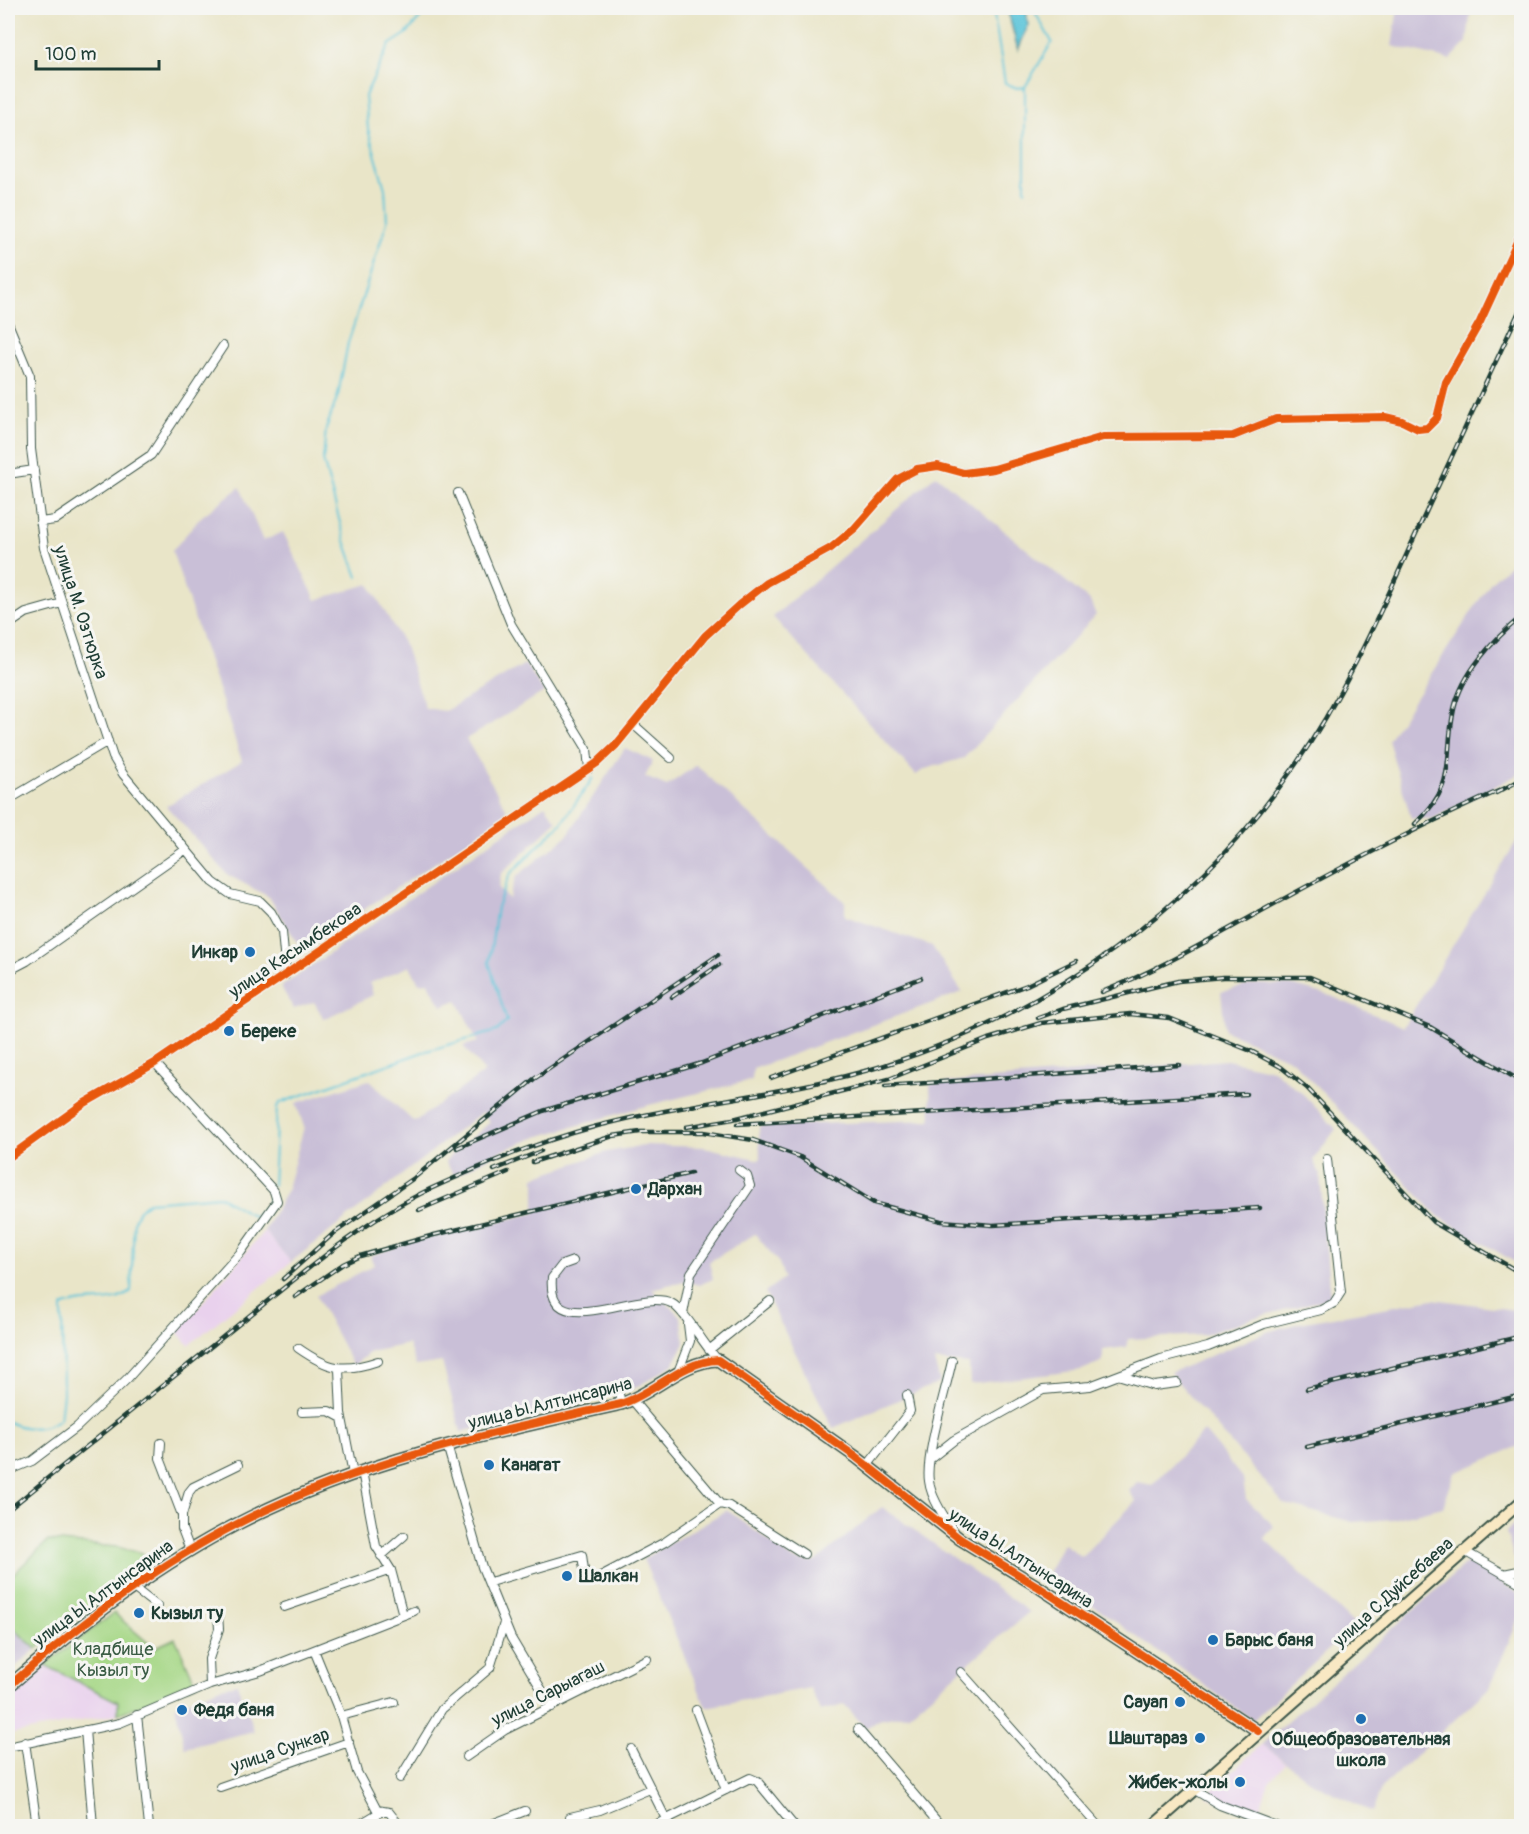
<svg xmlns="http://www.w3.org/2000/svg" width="1529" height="1834" font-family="Pangolin,sans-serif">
	<rect width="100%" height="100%" fill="#f6f6f2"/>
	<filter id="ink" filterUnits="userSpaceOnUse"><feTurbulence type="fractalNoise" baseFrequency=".0167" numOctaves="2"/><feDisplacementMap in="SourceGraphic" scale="12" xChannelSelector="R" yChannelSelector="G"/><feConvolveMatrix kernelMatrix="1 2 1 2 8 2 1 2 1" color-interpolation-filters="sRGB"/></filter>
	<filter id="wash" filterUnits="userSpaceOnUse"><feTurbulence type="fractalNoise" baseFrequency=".008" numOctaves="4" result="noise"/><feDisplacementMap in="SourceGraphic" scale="24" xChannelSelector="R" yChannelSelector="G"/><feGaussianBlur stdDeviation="1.35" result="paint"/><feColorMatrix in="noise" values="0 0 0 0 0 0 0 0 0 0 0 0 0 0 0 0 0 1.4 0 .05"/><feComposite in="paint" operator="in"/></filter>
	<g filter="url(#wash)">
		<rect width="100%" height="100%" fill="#e9e5c8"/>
		<path fill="#e9d1ed" d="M264,1231L291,1262L189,1345L178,1332Z
			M45,1665L118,1702V1714L8,1735V1700Z
			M1262,1744L1286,1763L1269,1782L1257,1816L1206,1796Z"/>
		<path fill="#c9bfd7" d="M1398,8H1471L1467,42L1450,60L1392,46Z
			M936,475L1090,601L1096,615L964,758L925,769L916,775L773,617Z
			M240,487L263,541L283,532L316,600L369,584L405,646L425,708L445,711L525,664L544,692L466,739L506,808L505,817L302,950L269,897L228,875L166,806L242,761L172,551L201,517Z
			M1521,554V773L1432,819L1411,818L1388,740L1491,582Z
			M625,748L653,761L645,777L667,786L696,765L845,902V916L932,946L962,992L753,1069L752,1080L649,1105L537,1137L501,1151L455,1176L445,1161L490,1122L482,1112L291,1262L264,1231L286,1192L304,1127L296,1103L369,1080L414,1122L485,1072L463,1046L478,1042L457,1000L442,1006L428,982L419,983L410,966L370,983L373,995L324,1019L314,1002L294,1009L281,987L545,805L557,821L501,874L499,888L509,899L516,877L567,836Z
			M1521,834V1266L1438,1216L1293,1061L1225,1030L1221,992L1253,984L1291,985L1331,996L1403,1027Z
			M1227,1060L1273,1070L1304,1095L1336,1129L1313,1160L1320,1175L1330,1298L1253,1318L1204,1335L1128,1339L1126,1347L1103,1350V1361L1082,1370L970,1384L969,1364L934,1361L940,1382L833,1428L765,1292L784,1278L779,1263L755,1234L709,1262L713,1279L699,1285L684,1281L652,1289L681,1317L685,1343L673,1365L635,1388L461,1432L442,1362L416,1366L408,1344L370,1352L353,1366L316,1296L374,1265L370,1256L410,1242L535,1213V1177L607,1152L647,1145L704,1147L760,1160L759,1126L931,1120L930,1084Z
			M1433,1299L1522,1311L1521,1445L1455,1473L1443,1507L1393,1519L1353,1522L1284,1504L1170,1373L1267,1332L1300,1323Z
			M1204,1431L1243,1479L1246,1499L1274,1526L1264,1538L1355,1625L1253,1720L1048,1573L1063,1543L1081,1557L1136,1501L1129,1491L1137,1482L1152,1485Z
			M882,1507L1029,1612L909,1714L878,1720L866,1728L845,1705L820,1711L810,1688L706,1707L643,1559L727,1510L796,1561L815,1562Z
			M1521,1519V1555L1514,1558L1506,1532Z
			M1468,1562L1521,1595V1614L1489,1688L1382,1787L1372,1812L1311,1782L1262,1744Z
			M8,1623L36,1649L8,1673Z
			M237,1684L254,1731L185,1748L175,1706L221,1687Z"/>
		<path fill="#a6d786" stroke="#628a5d" stroke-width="1.5" d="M48,1541L117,1547L142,1553L148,1568L36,1649L8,1623V1579Z
			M114,1613L154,1648L175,1638L196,1684L118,1714V1702L45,1665Z"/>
		<path fill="#5cc4d9" stroke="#3e8086" stroke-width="1.5" d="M1007,8H1026L1028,26L1018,50Z"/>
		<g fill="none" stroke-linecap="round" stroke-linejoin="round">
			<path stroke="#5cc4d9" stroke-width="2" d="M993,8L1005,83L1017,88L1025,87
				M1025,191V87L1052,42L1036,14L1038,8
				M358,577L345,541L323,460L326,429L338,395L348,343L387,222L385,189L368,129L365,96L389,45L406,34L422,16L424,8
				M273,1185L277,1107L280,1103L423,1052L497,1031L507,1021L489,963L497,907L510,874L561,824L593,778
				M8,1422C26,1430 43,1431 60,1419L63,1394L62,1307C82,1297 115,1307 131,1291L134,1220L139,1210L148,1202L219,1196L255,1217L266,1207L272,1194"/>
		</g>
	</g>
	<g filter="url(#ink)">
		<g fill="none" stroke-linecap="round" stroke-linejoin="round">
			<g stroke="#3d564a" stroke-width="10">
				<path id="street" d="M8,323L30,376L31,449L44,548L113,757L123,774L213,882L230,894L260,901L271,912L282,932L286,975
					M8,474L34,470
					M458,493L511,624L587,749L589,769
					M40,522L55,520L151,455L223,346
					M8,625L26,613L62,603
					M633,724L671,758
					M8,800L108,741
					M8,971L27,961L185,850
					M8,1158L83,1104L155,1063L597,763L616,745L705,636L739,605L767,583L831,548L855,528L898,479L917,469L938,466L964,473L994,469L1103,437L1233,436L1276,419L1385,417L1402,421L1418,429L1427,428L1437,418L1446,382L1480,322L1522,231
					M573,1261L562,1265L552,1278C546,1345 639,1287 671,1303C685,1310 704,1346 718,1360
					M683,1314L691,1273L750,1186L747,1176L739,1170
					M298,1348C328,1369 343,1373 378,1361
					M709,1350L770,1301
					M952,1361C946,1389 925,1457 929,1481C931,1498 944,1517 954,1531
					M339,1369L341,1413L353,1474
					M678,1372L690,1341L688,1324
					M1121,1376L1154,1386L1177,1383
					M618,1389L621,1404
					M633,1401L720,1504L729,1506L804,1554
					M302,1412L329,1411L342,1418
					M161,1443L160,1458L182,1515V1529L190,1550
					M447,1445L482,1567L511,1638L552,1707
					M930,1459L954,1440L1043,1390L1090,1386L1161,1359L1208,1347L1264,1324L1321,1310L1334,1303L1341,1292L1327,1159
					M867,1466L910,1411L907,1395
					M8,1471L32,1461L77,1427L127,1379L241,1252L277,1201L274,1191L155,1063
					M362,1471L376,1546L391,1570L403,1615
					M182,1515L189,1492L193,1487L238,1465
					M1464,1551L1522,1584
					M381,1556L404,1536
					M1504,1574L1518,1571
					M490,1582L582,1555L585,1577L589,1581L595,1579L665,1542L720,1504
					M135,1589L157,1606
					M284,1607L391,1570
					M314,1650L341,1716L357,1772L377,1810L389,1812L400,1826
					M961,1672L1098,1826
					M210,1685L209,1659L219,1629L218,1614
					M696,1710L726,1790
					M137,1715L149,1826
					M341,1716L394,1702
					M858,1729L941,1826
					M85,1730L93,1826
					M25,1742L37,1826
					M8,1747L120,1723L210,1685L260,1671L414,1611
					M631,1749L666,1819
					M466,1757L505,1730L647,1659
					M400,1778L442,1709L490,1668L504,1623
					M220,1787L349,1742
					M1195,1790L1220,1805L1276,1826
					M570,1817L600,1810L650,1789
					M357,1826L382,1811
					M487,1826L525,1811
					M653,1826L750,1778L757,1781L794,1826"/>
			</g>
			<g stroke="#3d564a" stroke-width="14">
				<path id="secondary" d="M8,1687C75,1628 157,1565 237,1524C357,1462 490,1433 621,1404C655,1393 682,1361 718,1360L856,1457L960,1539L1037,1586L1258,1731
					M1153,1826L1522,1501"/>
			</g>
			<use href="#street" stroke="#fff" stroke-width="8"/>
			<use href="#secondary" stroke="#f8e8c3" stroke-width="10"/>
			<g stroke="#1f3d34" stroke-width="4.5">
				<path id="rail" d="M1496,793L1522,779
					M1415,824C1459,783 1443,759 1454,709C1462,673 1494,639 1522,616
					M1102,992C1163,968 1219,934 1276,903C1351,862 1425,823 1503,789
					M672,997L719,965
					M1038,1018L1063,1009L1178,981L1223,977H1310L1430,1027L1522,1082
					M771,1078L1027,985L1076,961
					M885,1086L1179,1065
					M737,1124L1246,1094
					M686,1127L733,1119L889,1079L988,1039L1041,1023L1130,1014L1169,1018L1251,1051L1281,1067L1307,1088L1433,1222L1522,1274
					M457,1148L543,1111L702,1063L921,978
					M533,1162L613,1136L640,1132H703L753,1140L800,1157L874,1203L941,1221L993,1225L1260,1208
					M494,1170L541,1151
					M419,1210L508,1172
					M283,1279L333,1234L414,1178L534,1079L718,955
					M295,1297L343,1264L360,1256L434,1235L691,1173
					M1307,1389L1522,1336
					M1307,1447L1522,1395
					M8,1510C85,1448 162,1386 239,1324C299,1276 360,1223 430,1189C493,1160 555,1135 622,1120C708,1100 797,1092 882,1066C1046,1015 1199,906 1296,764C1345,694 1379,615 1414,538C1450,460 1486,383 1522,305"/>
			</g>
			<use href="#rail" stroke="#f6f6f2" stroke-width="2" stroke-dasharray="7" stroke-linecap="butt"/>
			<g stroke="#f6f6f2" stroke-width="11">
				<path id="cycleway" d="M8,1158L83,1104L155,1063L597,763L616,745L705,636L739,605L767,583L831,548L855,528L898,479L917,469L938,466L964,473L994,469L1103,437L1233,436L1276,419L1385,417L1402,421L1418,429L1427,428L1437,418L1446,382L1480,322L1522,231
					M8,1687C75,1628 157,1565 237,1524C357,1462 490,1433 621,1404C655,1393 682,1361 718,1360L856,1457L960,1539L1037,1586L1258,1731"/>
			</g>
			<use href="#cycleway" stroke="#e8590c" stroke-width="8"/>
		</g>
	</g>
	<g fill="#1f6fb2" stroke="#f6f6f2" stroke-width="2">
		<circle cx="250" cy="952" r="6"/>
		<circle cx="229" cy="1031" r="6"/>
		<circle cx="636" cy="1189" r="6"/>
		<circle cx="489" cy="1465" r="6"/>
		<circle cx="567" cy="1576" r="6"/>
		<circle cx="139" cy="1613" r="6"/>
		<circle cx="1213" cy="1640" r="6"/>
		<circle cx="1180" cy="1702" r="6"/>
		<circle cx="182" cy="1710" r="6"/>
		<circle cx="1361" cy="1719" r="6"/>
		<circle cx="1200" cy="1738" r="6"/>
		<circle cx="1240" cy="1782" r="6"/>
	</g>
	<g text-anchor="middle" stroke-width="6" stroke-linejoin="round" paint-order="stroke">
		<g font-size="18" fill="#1f3d34" stroke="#f6f6f2">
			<text transform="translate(81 612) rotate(72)" y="6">улица М. Озтюрка</text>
			<text transform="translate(295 950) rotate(-34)" y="6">улица Касымбекова</text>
			<text transform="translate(550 1403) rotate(-14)" y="6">улица Ы.Алтынсарина</text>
			<text transform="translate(1021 1558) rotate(33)" y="6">улица Ы.Алтынсарина</text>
			<text transform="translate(1393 1592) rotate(-42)" y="6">улица С.Дуйсебаева</text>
			<text transform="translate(103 1593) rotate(-36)" y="6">улица Ы.Алтынсарина</text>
			<text transform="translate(548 1693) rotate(-27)" y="6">улица Сарыагаш</text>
			<text transform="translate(280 1750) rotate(-19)" y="6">улица Сункар</text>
		</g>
		<g font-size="18" font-weight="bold" fill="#1f3d34" stroke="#f6f6f2" text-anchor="start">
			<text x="238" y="958" text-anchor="end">Инкар</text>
			<text x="241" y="1037">Береке</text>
			<text x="648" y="1195">Дархан</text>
			<text x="501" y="1471">Канагат</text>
			<text x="579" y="1582">Шалкан</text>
			<text x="151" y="1619">Кызыл ту</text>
			<text x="1225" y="1646">Барыс баня</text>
			<text x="1168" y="1708" text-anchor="end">Сауап</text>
			<text x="194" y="1716">Федя баня</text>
			<text x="1188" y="1744" text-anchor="end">Шаштараз</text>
			<text x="1361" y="1745" text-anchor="middle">Общеобразовательная<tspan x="1361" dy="21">школа</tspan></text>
			<text x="1228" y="1788" text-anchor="end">Жибек-жолы</text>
		</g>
		<g font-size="18" fill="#3a5c44" stroke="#f6f6f2">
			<text x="113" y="1655">Кладбище<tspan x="113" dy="21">Кызыл ту</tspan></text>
		</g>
	</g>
	<rect width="1529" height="1834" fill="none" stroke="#f6f6f2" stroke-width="30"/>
	<path d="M36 60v9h123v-9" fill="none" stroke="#1f3d34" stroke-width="3"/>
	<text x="45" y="60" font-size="18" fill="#1f3d34" stroke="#f6f6f2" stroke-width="4.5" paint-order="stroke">100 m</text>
</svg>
